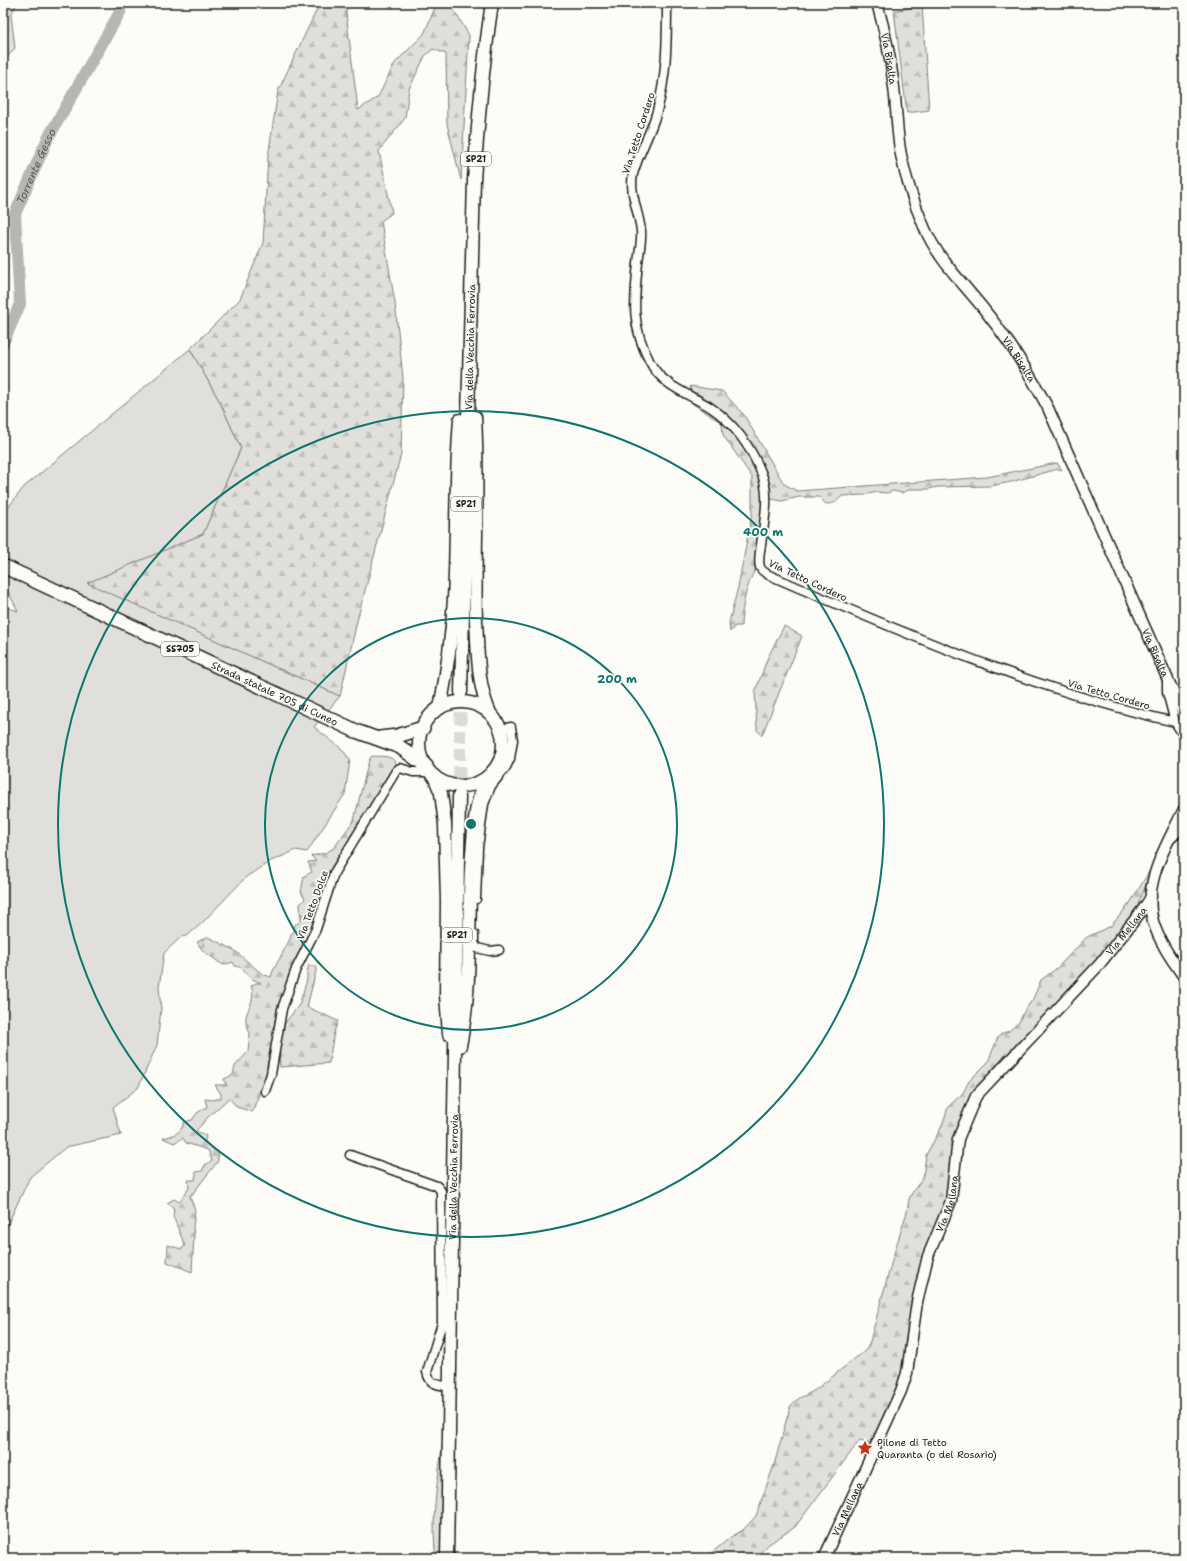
<svg xmlns="http://www.w3.org/2000/svg" width="1187" height="1561" font-family="'Shantell Sans',sans-serif">
	<defs>
		<pattern id="forest-firs" width="22" height="20" patternUnits="userSpaceOnUse"><rect width="22" height="20" fill="#e0dfdb"/><path d="M5 1l3.5 6h-7zM16 11l3.5 6h-7z" fill="#c0bfbb"/></pattern>
	</defs>
	<rect width="100%" height="100%" fill="#fdfcf7"/>
	<filter id="ink" filterUnits="userSpaceOnUse"><feTurbulence type="fractalNoise" baseFrequency=".025" numOctaves="2"/><feDisplacementMap in="SourceGraphic" scale="8" xChannelSelector="R" yChannelSelector="G"/><feConvolveMatrix kernelMatrix="1 2 1 2 8 2 1 2 1" color-interpolation-filters="sRGB"/></filter>
	<g filter="url(#ink)">
		<path fill="#e0dfdb" stroke="#7e7e7c" d="M3,3H17L11,15L15,48L3,62Z
			M190,349L219,400L241,448L203,534L88,583L340,696L314,727L342,749L350,760L345,794L307,852L296,850L285,855L269,862L246,877L201,924L187,936L181,937L164,953L159,987L161,1009L157,1045L138,1088L113,1107L121,1135L66,1147L30,1177L3,1234V606L18,611L3,582V514L24,487Z
			M444,1432L443,1558H436C430,1514 439,1475 444,1432Z"/>
		<path fill="url(#forest-firs)" stroke="#7e7e7c" d="M320,3H347L346,13L358,110L378,97L395,63L424,34L437,3L452,7L469,35L461,180L447,124L446,54L433,49L425,56L409,89L405,118L379,151L392,213L381,221L395,303L403,378L401,454L358,617L340,696L87,583L203,534L241,448L219,400L190,349L240,299L263,243L268,157L278,91Z
			M922,5L929,110L907,113L894,11Z
			M690,386L722,391L744,415L784,484L797,491L987,477L1057,463L1062,470L1058,469L1011,482L991,486L938,487L928,489H911L902,493L893,491L887,493L877,492L864,495L842,496C837,502 833,504 826,504L819,497H799L782,501L766,498L756,568C746,586 742,605 741,626H735L730,632L729,623L738,587L752,514V477L723,435L722,423L693,404Z
			M784,626L802,636L762,735L757,730L755,692L768,657Z
			M372,756C381,757 392,754 396,764L368,808L350,842L332,866L311,933L293,965L275,1020L273,1036L280,1035L285,1023L299,1005L307,980V971L309,965L317,967L307,1007L338,1021L334,1032L329,1063L280,1067L279,1050H272L267,1064L268,1072L252,1112L237,1107L229,1098L208,1117L196,1131L206,1136L205,1142L218,1154V1161L190,1197L195,1210L193,1227L194,1234L192,1272L167,1262L168,1245L181,1249L185,1246L173,1216L174,1208L167,1203L174,1199L179,1202L189,1188L188,1180H195L196,1172L202,1171L205,1165L212,1161L208,1150L186,1143L183,1138L174,1143L163,1138C174,1135 181,1134 184,1122L192,1120L197,1113L207,1107L205,1099L213,1100L221,1098V1094L215,1085H226L224,1079L233,1075L235,1066L248,1052L250,1033C237,1013 259,1005 251,986L256,983H261C257,981 251,979 248,976C243,971 243,967 235,966L233,962L223,965L203,951L197,942L208,937L234,950L262,974L271,977L273,971L290,939L291,934L294,932V926L301,921L300,904L305,899L301,892L304,876L312,872L308,862L316,861L311,856L325,853L334,848L354,820L369,760Z
			M1155,862L1137,907L1111,944L1046,1016L976,1087L968,1101L959,1125L946,1206L906,1360L897,1391L874,1441L870,1443L860,1440L795,1527L769,1544L755,1558H705L731,1537L743,1530L756,1516L774,1465L790,1407C797,1397 806,1396 815,1390C833,1377 848,1363 865,1351L869,1345L895,1250L907,1212L909,1199L912,1193L923,1177L926,1155L942,1126L948,1107L963,1093L969,1081L988,1062L998,1037L1003,1033L1009,1031L1019,1022L1025,1010L1033,999L1041,980L1057,968L1087,937L1111,926L1130,903Z"/>
		<g fill="none" stroke-linecap="round" stroke-linejoin="round">
			<path stroke="#b7b6b2" stroke-width="12" id="s1" d="M3,343L20,304L15,214L48,138L120,12L121,3"/>
			<path stroke="#dbdad6" stroke-width="12" stroke-dasharray="12 6" stroke-linecap="butt" d="M459,796L461,692"/>
			<g stroke="#1c1c1c" stroke-width="11">
				<path id="minor" d="M667,3C667,39 667,76 657,111C651,133 639,152 633,174C629,193 639,212 641,231C642,241 639,253 638,263C634,302 631,326 650,362C662,386 689,394 710,407C733,422 751,447 761,472C771,495 764,521 761,545C760,551 758,561 760,567C761,571 766,573 769,575C901,632 1034,690 1175,722L1184,736
					M1167,680V692L1175,722
					M1169,841L1184,826
					M476,899L478,848L484,804L491,786L506,767L510,759L513,740L511,727L501,729
					M474,934V943L477,948L490,951L499,950
					M265,1091L271,1074L282,1009L296,969L316,929L334,873L396,771L400,768L413,772H430
					M350,1155L437,1186L441,1191L442,1323L427,1372C430,1386 438,1384 450,1387"/>
			</g>
			<g stroke="#1c1c1c" stroke-width="13">
				<g id="tertiary">
					<path id="s2" d="M877,3C884,28 890,54 893,80C897,105 896,130 901,155C906,180 915,206 925,229C939,261 965,285 986,312C1010,342 1030,374 1048,408L1184,716"/>
					<path d="M1184,809C1168,843 1142,882 1153,921C1159,942 1172,960 1184,977"/>
					<path id="s3" d="M824,1558L901,1391L907,1373L917,1302L928,1256L951,1201L958,1139L976,1096L1099,965L1144,908L1151,897"/>
				</g>
			</g>
			<g stroke="#1c1c1c" stroke-width="15">
				<g id="primary">
					<path d="M475,417C479,485 474,553 476,621C478,652 477,684 490,713"/>
					<path id="s4" d="M461,692L474,180C478,121 483,62 492,3"/>
					<circle cx="461" cy="744" r="42"/>
					<path d="M440,708C447,672 452,636 454,599C457,540 455,480 460,420"/>
					<path d="M434,776L441,793L445,824L447,902L446,995L449,1034"/>
					<path d="M460,1046C473,983 467,917 472,853C474,833 474,811 481,793C484,785 489,778 493,771"/>
					<path id="s5" d="M447,1558L459,796"/>
				</g>
			</g>
			<g stroke="#1c1c1c" stroke-width="16">
				<g id="trunk">
					<path id="s6" d="M3,566L356,731L400,747L426,766"/>
					<path d="M380,738L397,736L423,728"/>
				</g>
			</g>
			<use href="#minor" stroke="#fdfcf7" stroke-width="8"/>
			<use href="#tertiary" stroke="#fdfcf7" stroke-width="10"/>
			<use href="#primary" stroke="#fdfcf7" stroke-width="12"/>
			<use href="#trunk" stroke="#fdfcf7" stroke-width="13"/>
		</g>
	</g>
	<g fill="none" stroke="#0f766e" stroke-width="2">
		<circle cx="471" cy="824" r="206"/>
		<circle cx="471" cy="824" r="413"/>
	</g>
	<defs>
		<g id="sight-bare" transform="scale(1.2)"><path d="M0-6L1.8-2.2L6-1.7L2.9 1.2L3.7 5.4L0 3.3L-3.7 5.4L-2.9 1.2L-6-1.7L-1.8-2.2Z" fill="#c8321e" stroke="#fdfcf7" stroke-width="2.5" paint-order="stroke"/></g>
	</defs>
	<g fill-rule="evenodd">
		<use href="#sight-bare" x="865" y="1448"/>
	</g>
	<g text-anchor="middle" stroke-width="3.5" stroke-linejoin="round" paint-order="stroke">
		<g fill="#fdfcf7" stroke="#605f5e" stroke-width="1">
			<rect x="461" y="152" width="30" height="14" rx="3"/>
			<rect x="451" y="497" width="30" height="14" rx="3"/>
			<rect x="161" y="642" width="38" height="14" rx="3"/>
			<rect x="442" y="928" width="30" height="14" rx="3"/>
		</g>
		<g font-size="9" font-weight="bold" fill="#1c1c1c">
			<text x="476" y="162">SP21</text>
			<text x="466" y="507">SP21</text>
			<text x="180" y="652">SS705</text>
			<text x="457" y="938">SP21</text>
		</g>
		<g font-size="10" fill="#1c1c1c" stroke="#fdfcf7">
			<text dy="4" stroke="none"><textPath href="#s2" startOffset="57">Via Bisalta</textPath></text>
			<text transform="translate(638 133) rotate(-72)" y="4">Via Tetto Cordero</text>
			<text dy="4" stroke="none"><textPath href="#s4" startOffset="345">Via della Vecchia Ferrovia</textPath></text>
			<text dy="4" stroke="none"><textPath href="#s2" startOffset="393">Via Bisalta</textPath></text>
			<text transform="translate(808 580) rotate(25)" y="4">Via Tetto Cordero</text>
			<text dy="4" stroke="none"><textPath href="#s2" startOffset="717">Via Bisalta</textPath></text>
			<text dy="4" stroke="none"><textPath href="#s6" startOffset="300">Strada statale 705 di Cuneo</textPath></text>
			<text transform="translate(1109 694) rotate(16)" y="4">Via Tetto Cordero</text>
			<text transform="translate(312 905) rotate(-70)" y="4">Via Tetto Dolce</text>
			<text dy="4" stroke="none"><textPath href="#s3" startOffset="714">Via Mellana</textPath></text>
			<text dy="4" stroke="none"><textPath href="#s5" startOffset="381">Via della Vecchia Ferrovia</textPath></text>
			<text dy="4" stroke="none"><textPath href="#s3" startOffset="378">Via Mellana</textPath></text>
			<text dy="4" stroke="none"><textPath href="#s3" startOffset="54">Via Mellana</textPath></text>
		</g>
		<g font-size="10" fill="#1c1c1c" stroke="#fdfcf7" text-anchor="start">
			<text x="877" y="1446">Pilone di Tetto<tspan x="877" dy="12">Quaranta (o del Rosario)</tspan></text>
		</g>
		<g font-size="11" font-style="italic" fill="#5a5a58" stroke="#fdfcf7">
			<text dy="4" stroke="none"><textPath href="#s1" startOffset="185">Torrente Gesso</textPath></text>
		</g>
	</g>
	<circle cx="471" cy="824" r="6" fill="#0f766e" stroke="#fdfcf7" stroke-width="2"/>
	<g font-size="12" text-anchor="middle" font-weight="bold" fill="#0f766e" stroke="#fdfcf7" stroke-width="3.5" stroke-linejoin="round" paint-order="stroke">
		<text x="763" y="536">400 m</text>
		<text x="617" y="683">200 m</text>
	</g>
	<rect width="1187" height="1561" fill="none" stroke="#fdfcf7" stroke-width="16"/>
	<rect x="8" y="8" width="1171" height="1545" fill="none" stroke="#1c1c1c" stroke-width="1.5" filter="url(#ink)"/>
</svg>
